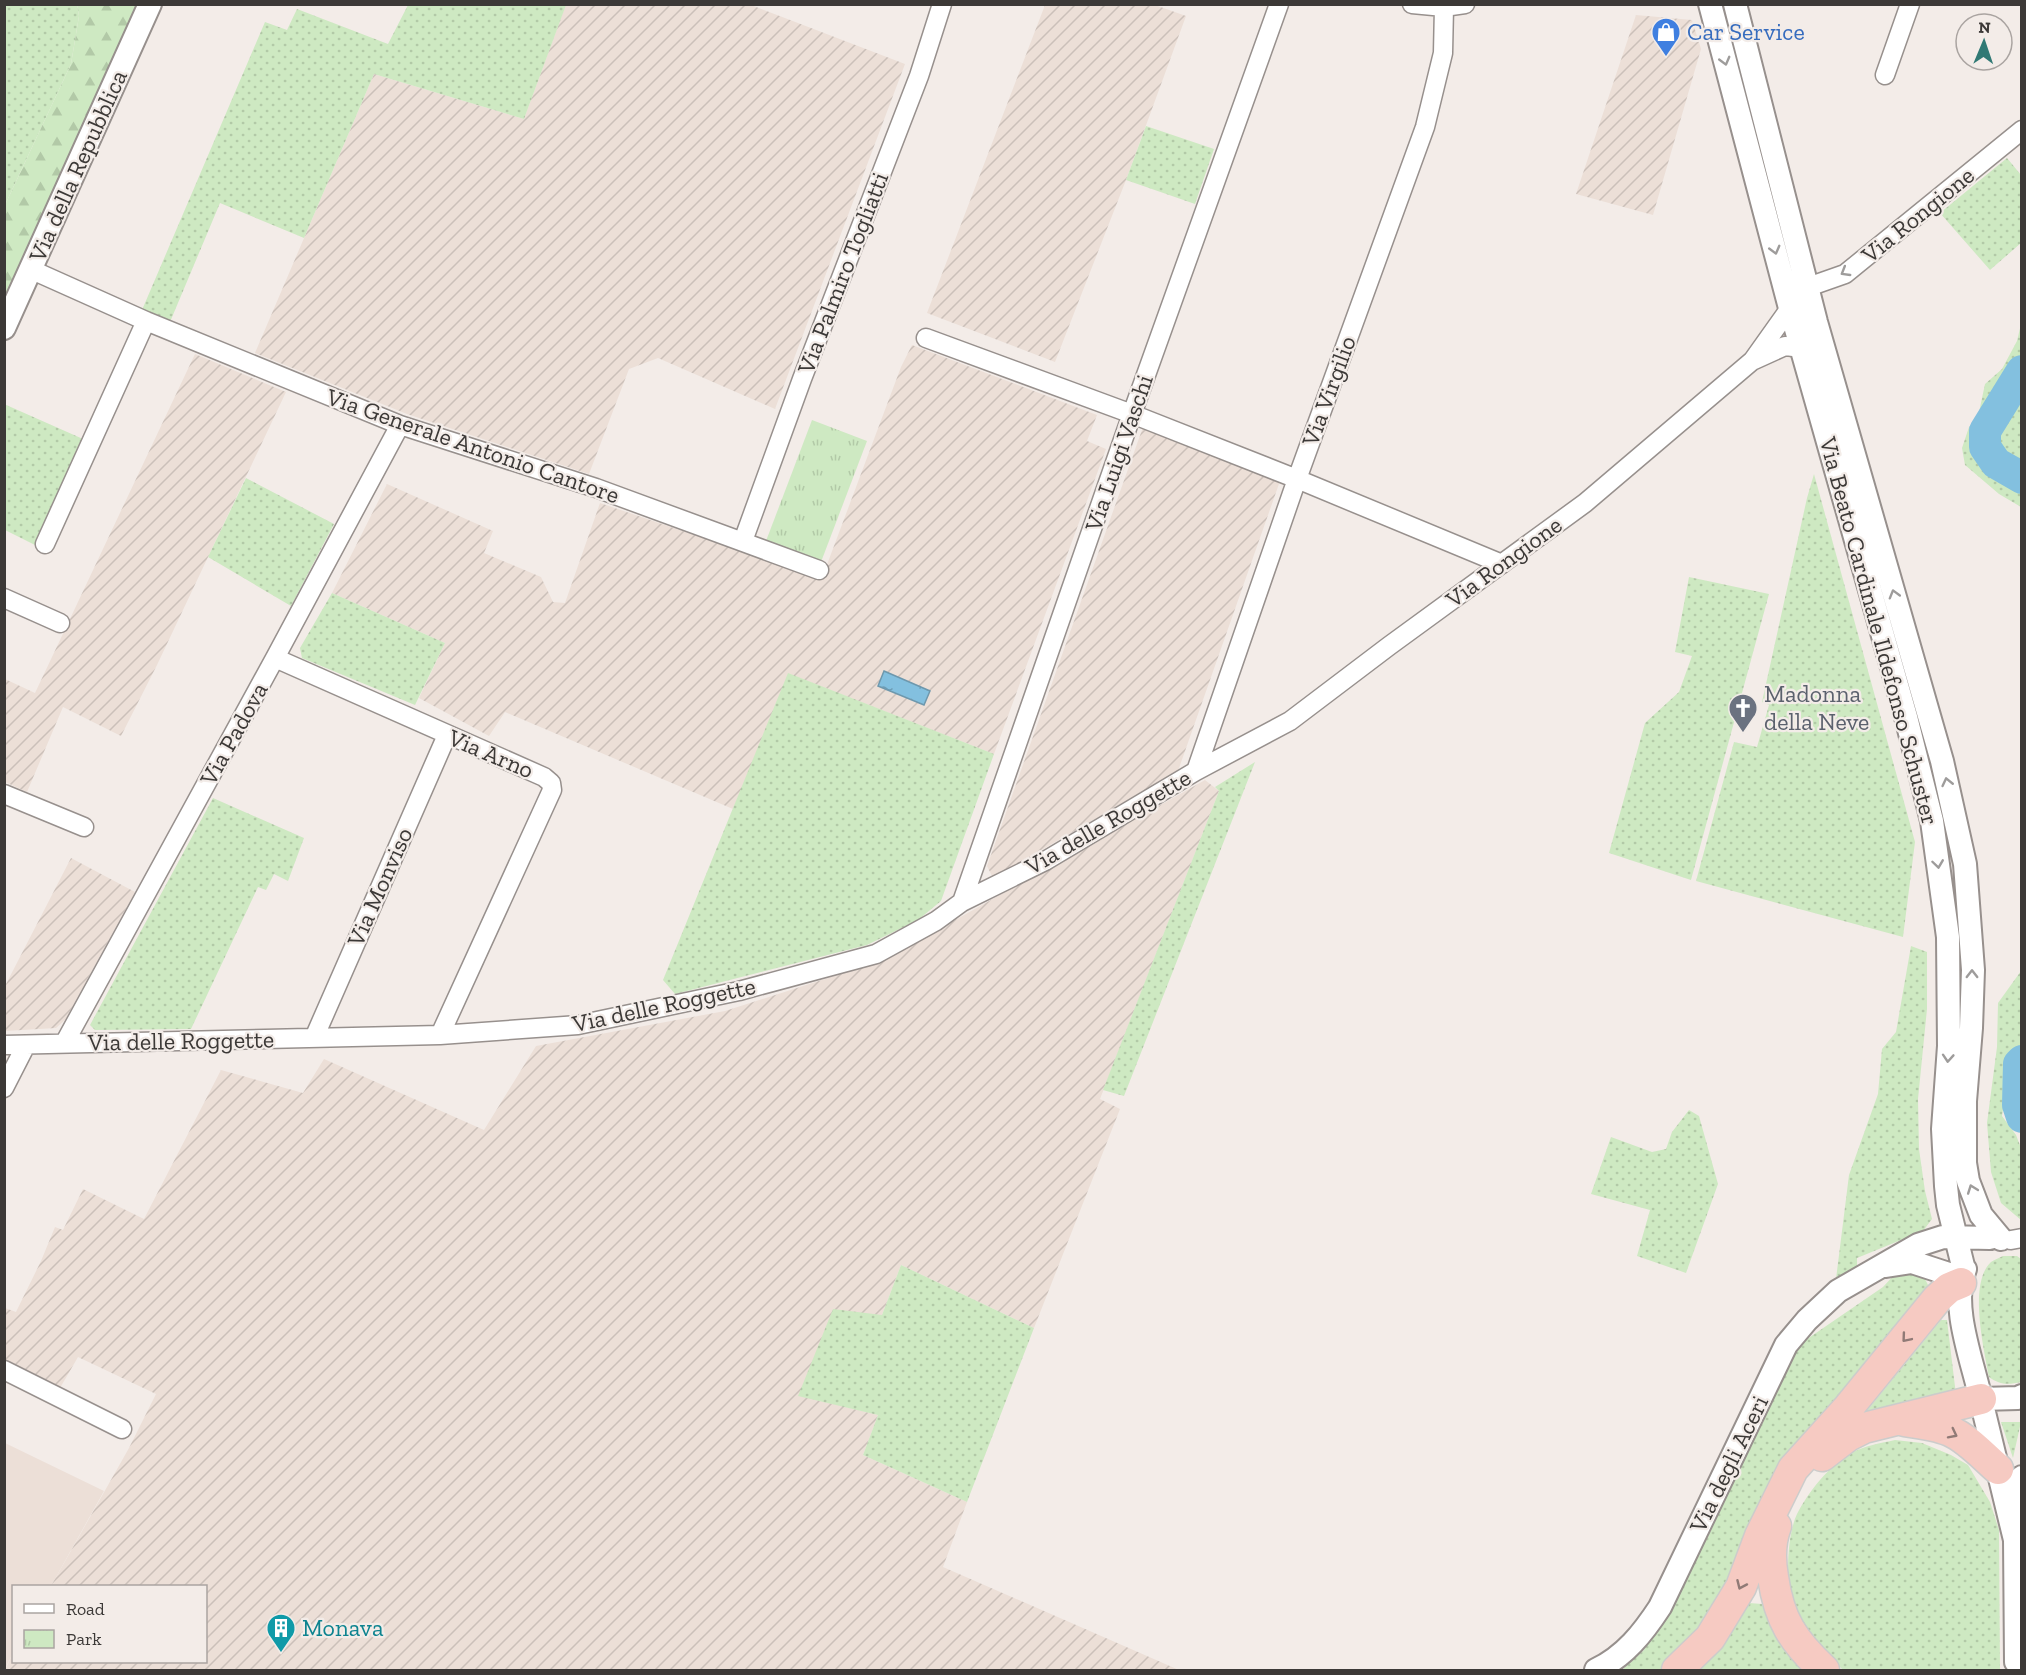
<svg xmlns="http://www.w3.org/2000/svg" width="2026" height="1675" font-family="'Zilla Slab',serif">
	<defs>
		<pattern id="industrial-furrows" width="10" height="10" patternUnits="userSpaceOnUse" patternTransform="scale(1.5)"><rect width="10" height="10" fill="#ecdfd7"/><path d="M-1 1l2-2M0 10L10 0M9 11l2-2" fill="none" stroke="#cbc0b9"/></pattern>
		<pattern id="grass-dots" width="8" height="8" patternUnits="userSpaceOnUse" patternTransform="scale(1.5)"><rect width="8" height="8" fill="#cee9c2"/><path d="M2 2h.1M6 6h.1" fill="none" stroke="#b2c9a7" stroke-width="1.8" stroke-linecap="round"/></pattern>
		<pattern id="forest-firs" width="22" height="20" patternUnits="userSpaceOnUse" patternTransform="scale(1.5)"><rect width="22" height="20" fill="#cee9c2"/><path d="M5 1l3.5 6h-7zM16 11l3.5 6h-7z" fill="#b2c9a7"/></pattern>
		<pattern id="park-tufts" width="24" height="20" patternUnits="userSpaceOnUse" patternTransform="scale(1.5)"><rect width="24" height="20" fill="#cee9c2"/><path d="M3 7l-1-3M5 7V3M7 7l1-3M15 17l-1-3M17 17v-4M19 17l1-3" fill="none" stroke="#b2c9a7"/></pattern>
		<pattern id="water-ripples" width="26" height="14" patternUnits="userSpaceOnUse" patternTransform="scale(1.5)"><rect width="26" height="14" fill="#83c0df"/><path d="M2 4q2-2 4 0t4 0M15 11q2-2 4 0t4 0" fill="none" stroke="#6c9db6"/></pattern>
	</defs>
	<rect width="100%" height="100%" fill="#f3ece8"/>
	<path fill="#ecdfd7" d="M5,1443L104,1491L51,1586H14L13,1653L5,1669Z"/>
	<path fill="url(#industrial-furrows)" d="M566,4L751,5L905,64L775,409L658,358L629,369L589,474L407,414L255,353L374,74L524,119Z
		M1045,5H1155L1186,16L1126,180L1055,362L927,313Z
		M1636,15L1692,20L1701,49L1653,215L1576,194Z
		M912,345L1097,415L1087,441L1106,449L994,754L789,674L733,809L505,712L489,736L419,698L445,643L332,593L387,484L493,531L484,553L541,577L553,602L565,603L600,503L822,578L901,367Z
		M195,354L286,392L157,665L121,736L63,707L27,792L5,782V679L35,693Z
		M1143,427L1280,481L1178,771L993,878L987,866Z
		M1205,780L1219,791L1100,1099L1120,1109L1034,1328L901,1265L882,1315L799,1395L878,1415L863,1455L967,1502L943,1567L1179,1670H5L13,1653L14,1662H206V1586H51L129,1448L156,1394L78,1357L60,1388L5,1362V1308L16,1312L41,1261L55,1227L63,1230L83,1189L144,1219L221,1070L303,1093L324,1059L484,1130L536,1046L725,1011L884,960Z
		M71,858L135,892L65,1020L56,1028L5,1031V986Z"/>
	<path fill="url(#grass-dots)" d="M5,5H77L79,16L71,64L5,205Z
		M408,5H566L524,119L374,74L304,238L220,203L170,322L142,310L265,22L287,30L297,9L388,44Z
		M1146,126L1214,149L1195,204L1126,180Z
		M2007,158L2021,175V243L1990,270L1940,213Z
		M2021,324V507L1999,494L1965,465L1962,448L1969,427L1978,417L1985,384L2002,369L2017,341Z
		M4,404L83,439L35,545L5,530Z
		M1814,474L1915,842L1903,937L1696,881L1734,742L1757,747L1769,705L1762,702L1807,498Z
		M246,478L334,524L291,606L208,557Z
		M1689,577L1769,594L1691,880L1609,853L1645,723L1679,692L1692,656L1675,652Z
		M332,593L445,643L415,705L302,658L300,648Z
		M788,673L994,754L941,901L918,920L867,945L675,994L663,980Z
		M1255,762L1124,1096L1103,1090L1219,791L1215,787Z
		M213,798L304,838L288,881L274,874L266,890L258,887L191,1029L95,1030L90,1025Z
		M1911,946L1927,952V1009L1918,1099L1919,1149L1925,1191L1932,1219L1923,1231L1857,1258V1266L1836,1279L1849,1175L1878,1094L1882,1049L1896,1032Z
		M2021,971V1044L2009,1070L2002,1116L2016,1135L2021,1148V1220L2001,1203L1991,1172L1987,1123L1997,1047L1998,1003Z
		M1689,1110L1699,1116L1718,1184L1686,1273L1637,1256L1650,1210L1591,1194L1611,1137L1652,1152L1666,1149L1672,1132Z
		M2003,1256H2017L2021,1259V1382C2008,1385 2000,1385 1989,1377C1984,1350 1968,1283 1991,1262C1994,1260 1999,1258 2003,1256Z
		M901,1265L1034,1328L967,1502L863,1455L878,1415L798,1396L833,1309L882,1315Z
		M1916,1273L1924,1277L1928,1285L1925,1300L1694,1639L1661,1670H1622L1644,1650L1708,1537L1771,1396L1797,1346L1883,1287L1895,1274Z
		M1941,1320H1947L1956,1395L1865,1413Z
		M2001,1422H2021L2013,1458Z
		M1895,1440L1922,1443L1951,1455L1968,1465L1990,1502L1999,1530L2000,1670H1846L1842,1669C1822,1649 1803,1631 1793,1604C1785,1583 1787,1535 1797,1514C1809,1491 1829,1466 1851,1453C1864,1446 1881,1443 1895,1440Z
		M1749,1603L1762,1604L1776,1634L1801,1670H1698L1718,1650Z"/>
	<path fill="url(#forest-firs)" d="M77,5H137L5,298V205L71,64L79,16Z"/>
	<path fill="url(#park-tufts)" d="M812,420L867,441L821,562L766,541Z"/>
	<path fill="url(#water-ripples)" stroke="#6e98ad" stroke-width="1.5" d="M884,671L930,691L924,705L878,686Z"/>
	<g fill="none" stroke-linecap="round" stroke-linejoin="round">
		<path stroke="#83c0df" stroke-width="32" d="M2022,371L1985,431V447L1996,463L2022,478
			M2022,1061L2019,1064L2018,1105L2022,1117"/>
		<g stroke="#97908d" stroke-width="21">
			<path id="minor" d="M1412,4L1444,7L1465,4
				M1885,75L1910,4
				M32,270L146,321L400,425L596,488L819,570
				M1808,287L1845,274L2022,130
				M926,338L1132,414L1297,479L1502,564
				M1753,360L1790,308
				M743,541L802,379L919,76L942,4
				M45,544L146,321
				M4,598L60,623
				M275,658L544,777L551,783L552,790L440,1035
				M1196,771L1297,479L1425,127L1443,53L1444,7
				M4,794L84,827
				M962,902L1132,414L1279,4
				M314,1038L447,735
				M65,1042L275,658L400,425
				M4,1045L440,1035L578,1025L739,991L876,954L936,921L962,902L1045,861L1196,771L1290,721L1389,646L1585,503L1752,361L1785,346L1802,348
				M4,1088L26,1045
				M2011,1240L2022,1238
				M4,1370L122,1429"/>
		</g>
		<g stroke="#97908d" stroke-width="26">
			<path id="tertiary" d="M1710,4L1790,308L1906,717L1932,821L1948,937L1949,1046L1943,1129L1946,1186L1948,1205L1964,1270
				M1735,4L1816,322L1942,761L1965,864L1973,970L1971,1028L1965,1101V1163L1968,1181L1981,1215L2001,1239
				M4,328L150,4
				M1886,1266L1912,1262L1961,1278
				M1965,1269C1950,1306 1973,1362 1981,1400C1992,1447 2004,1493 2015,1540
				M1981,1399L2018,1398L2022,1396
				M2016,1662L2015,1540L2022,1477
				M1596,1670C1625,1656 1643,1633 1660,1607L1786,1345L1807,1320L1838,1291L1918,1245L1943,1237L1990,1238"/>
		</g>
		<g stroke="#cccccb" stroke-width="33">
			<path id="trunk" d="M1904,1421C1919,1423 1936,1425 1950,1431C1968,1439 1983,1456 1998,1469
				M1822,1456L1848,1436L1864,1428L1981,1399
				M1776,1526C1770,1542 1770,1560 1773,1577C1779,1620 1793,1641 1824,1670
				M1677,1670L1710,1638L1741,1587L1760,1536L1793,1469L1848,1408L1937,1299L1949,1288L1961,1283"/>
		</g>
		<use href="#minor" stroke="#fff" stroke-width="18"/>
		<use href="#tertiary" stroke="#fff" stroke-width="22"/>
		<use href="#trunk" stroke="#f6cac2" stroke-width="30"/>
	</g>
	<defs><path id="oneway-chevron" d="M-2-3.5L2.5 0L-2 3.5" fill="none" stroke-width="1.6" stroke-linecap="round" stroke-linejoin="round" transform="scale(1.5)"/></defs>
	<g stroke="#9e9c9b">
		<use href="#oneway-chevron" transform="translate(1725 61) rotate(75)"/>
		<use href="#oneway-chevron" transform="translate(1775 250) rotate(75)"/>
		<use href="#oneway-chevron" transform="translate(1845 272) rotate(149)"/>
		<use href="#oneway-chevron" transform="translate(1894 594) rotate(-106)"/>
		<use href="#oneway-chevron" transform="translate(1947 782) rotate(-103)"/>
		<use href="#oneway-chevron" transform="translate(1938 864) rotate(82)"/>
		<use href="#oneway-chevron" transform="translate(1972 974) rotate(-90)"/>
		<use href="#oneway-chevron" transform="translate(1948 1058) rotate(94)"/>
		<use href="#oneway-chevron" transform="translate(1972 1189) rotate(-110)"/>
	</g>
	<g stroke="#907a76">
		<use href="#oneway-chevron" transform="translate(1906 1338) rotate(130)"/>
		<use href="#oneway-chevron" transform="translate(1953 1434) rotate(27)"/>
		<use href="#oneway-chevron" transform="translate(1741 1585) rotate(114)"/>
	</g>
	<defs>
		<g id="shop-pin" transform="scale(1.5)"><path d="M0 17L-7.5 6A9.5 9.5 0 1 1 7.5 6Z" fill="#3f7fe0" stroke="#f3ece8"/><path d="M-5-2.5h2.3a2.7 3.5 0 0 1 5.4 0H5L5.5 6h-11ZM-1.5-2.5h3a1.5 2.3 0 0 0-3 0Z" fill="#fff"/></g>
		<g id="church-pin" transform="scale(1.5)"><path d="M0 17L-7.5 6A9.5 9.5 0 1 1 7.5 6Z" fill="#6b7280" stroke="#f3ece8"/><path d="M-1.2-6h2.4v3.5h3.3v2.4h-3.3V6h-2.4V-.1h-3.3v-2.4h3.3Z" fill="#fff"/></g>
		<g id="building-pin" transform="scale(1.5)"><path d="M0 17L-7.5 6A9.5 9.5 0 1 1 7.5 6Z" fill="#0f9aa8" stroke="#f3ece8"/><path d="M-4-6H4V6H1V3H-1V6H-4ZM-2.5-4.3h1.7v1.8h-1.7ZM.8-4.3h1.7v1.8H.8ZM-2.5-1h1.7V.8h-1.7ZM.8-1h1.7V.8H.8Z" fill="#fff"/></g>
	</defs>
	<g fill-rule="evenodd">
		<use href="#shop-pin" x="1666" y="32"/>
		<use href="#church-pin" x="1743" y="708"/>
		<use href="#building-pin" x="281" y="1628"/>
	</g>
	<g text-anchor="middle" stroke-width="4.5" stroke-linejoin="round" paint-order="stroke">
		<g font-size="24" fill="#366cbe" stroke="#f3ece8" text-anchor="start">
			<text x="1687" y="40">Car Service</text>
		</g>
		<g font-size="24" fill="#3c3937" stroke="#f3ece8">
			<text transform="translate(78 166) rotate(-66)" y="8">Via della Repubblica</text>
			<text transform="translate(1918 215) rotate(-39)" y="8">Via Rongione</text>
			<text transform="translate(843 273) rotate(-69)" y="8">Via Palmiro Togliatti</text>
			<text transform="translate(1329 391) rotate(-70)" y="8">Via Virgilio</text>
			<text transform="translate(473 446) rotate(19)" y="8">Via Generale Antonio Cantore</text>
			<text transform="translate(1119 453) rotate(-71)" y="8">Via Luigi Vaschi</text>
			<text transform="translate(1504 562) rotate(-36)" y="8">Via Rongione</text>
			<text transform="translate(1879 631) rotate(75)" y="8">Via Beato Cardinale Ildefonso Schuster</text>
			<text transform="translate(234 734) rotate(-61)" y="8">Via Padova</text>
			<text transform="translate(491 754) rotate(23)" y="8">Via Arno</text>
			<text transform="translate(1108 822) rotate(-30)" y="8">Via delle Roggette</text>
			<text transform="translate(380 887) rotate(-66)" y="8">Via Monviso</text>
			<text transform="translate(664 1005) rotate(-12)" y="8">Via delle Roggette</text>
			<text transform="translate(181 1041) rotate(-1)" y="8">Via delle Roggette</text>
			<text transform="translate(1729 1464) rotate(-64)" y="8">Via degli Aceri</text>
		</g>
		<g font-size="24" fill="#5b616d" stroke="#f3ece8" text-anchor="start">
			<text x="1764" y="702">Madonna<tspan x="1764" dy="28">della Neve</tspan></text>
		</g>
		<g font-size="24" fill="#0d838f" stroke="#f3ece8" text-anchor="start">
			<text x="302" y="1636">Monava</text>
		</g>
	</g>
	<rect width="2026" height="1675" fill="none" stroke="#3c3937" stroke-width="12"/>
	<rect x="12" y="1585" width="195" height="78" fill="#f3ece8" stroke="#aaa4a1" stroke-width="1.5"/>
	<rect x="24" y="1604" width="30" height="9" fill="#ffffff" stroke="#aaa4a1" stroke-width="1.5"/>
	<text x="66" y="1615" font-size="18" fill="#3c3937">Road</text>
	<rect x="24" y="1630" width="30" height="18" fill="url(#park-tufts)" stroke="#aaa4a1" stroke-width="1.5"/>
	<text x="66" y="1645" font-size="18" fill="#3c3937">Park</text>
	<g transform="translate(1984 42) rotate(2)"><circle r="28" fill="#f3ece8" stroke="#aaa4a1" stroke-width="1.5"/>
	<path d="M0-4.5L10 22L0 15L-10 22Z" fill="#307974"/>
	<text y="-9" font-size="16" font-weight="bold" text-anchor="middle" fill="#3c3937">N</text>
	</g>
</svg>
